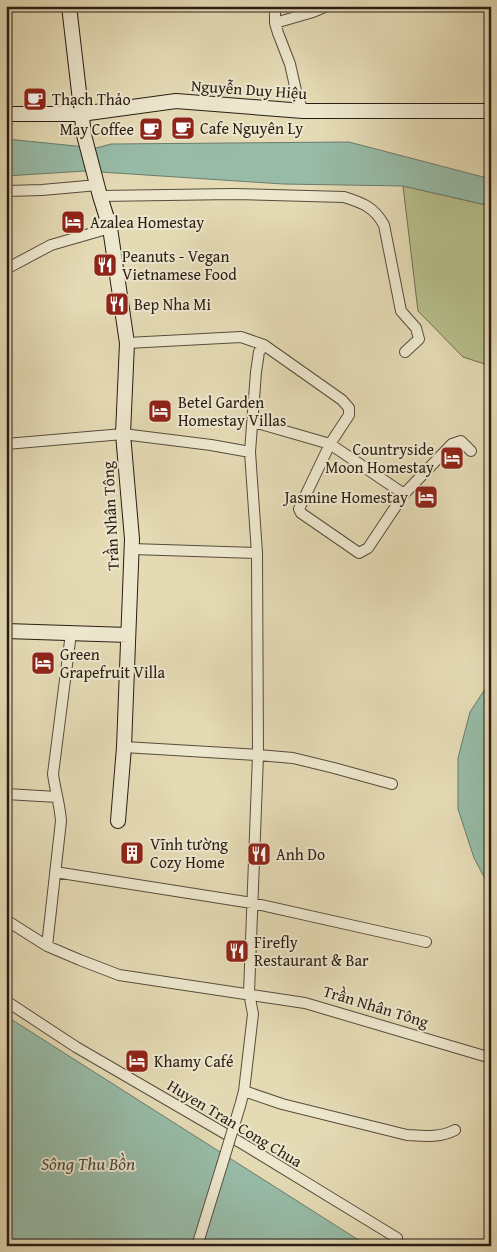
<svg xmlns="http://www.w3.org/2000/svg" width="497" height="1252" font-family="'Gentium Book Plus',serif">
	<rect width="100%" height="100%" fill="#e4dab4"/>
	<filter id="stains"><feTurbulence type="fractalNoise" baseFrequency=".004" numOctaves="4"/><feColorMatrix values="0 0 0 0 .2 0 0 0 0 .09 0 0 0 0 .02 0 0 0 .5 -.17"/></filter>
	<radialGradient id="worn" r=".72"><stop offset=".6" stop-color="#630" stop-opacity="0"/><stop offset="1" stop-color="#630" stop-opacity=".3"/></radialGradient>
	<path fill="#b6bf8c" stroke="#706e50" d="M403,186L491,206V366L463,357L418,311Z"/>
	<path fill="#97bba7" stroke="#6b7c6c" d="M6,139L96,148L111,144L349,142L491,179V206L403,186L283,184L85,171L6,176Z
		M491,680V890L474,858L458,809V758L470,712Z
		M6,1016L368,1246H6Z"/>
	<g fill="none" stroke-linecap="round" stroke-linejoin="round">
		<g stroke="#584c3c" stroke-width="12">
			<path id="street" d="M275,6V23L278,33L290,64L297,95L303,111
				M275,23L313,12L327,6
				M6,191L42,190L98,185
				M100,196L233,194L344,197C363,203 374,207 384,225L401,311L416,328L419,339L405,352
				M6,269L51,245L110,228
				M127,343L241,337L264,345L342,400L349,408V415L330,444L299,509L301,513L359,553L368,548L404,494L452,444L461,441L471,451
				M264,345L259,352L256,372L250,452L257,553L258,755L293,758L334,768L392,784
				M254,422L330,444L404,494
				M6,444L123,434L211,445L250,452
				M132,549L257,553
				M124,747L258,755L249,993L253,1014L244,1091L240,1106
				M6,794L57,797
				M55,872L252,903L426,942
				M6,920L47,946L80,960L119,975L305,1003L491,1058
				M47,946L61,821C60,805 55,790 53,774L71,633
				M6,1001L76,1047L243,1144L397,1238
				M244,1091L282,1104L407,1135C424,1136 440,1138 455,1130
				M197,1246L222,1165"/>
		</g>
		<g stroke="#2a1d14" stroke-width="16">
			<path id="secondary" d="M69,6L84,135L100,196L110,228L127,343L123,434L132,539L124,747L118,821
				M6,114H81L176,101L303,111H491
				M6,631L128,635"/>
		</g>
		<use href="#street" stroke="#ede7ce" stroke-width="10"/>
		<use href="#secondary" stroke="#ede7ce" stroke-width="14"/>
		<g stroke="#584c3c" stroke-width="12" stroke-linecap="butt">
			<path id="street-bridge" d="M222,1165L240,1106"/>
		</g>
		<use href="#street-bridge" stroke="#ede7ce" stroke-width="10"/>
	</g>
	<defs>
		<g id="cafe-square" transform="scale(1.25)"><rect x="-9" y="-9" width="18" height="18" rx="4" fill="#8f2418" stroke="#ede7ce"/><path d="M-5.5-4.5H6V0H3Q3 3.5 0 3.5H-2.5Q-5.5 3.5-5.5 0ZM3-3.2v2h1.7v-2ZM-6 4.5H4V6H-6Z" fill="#fff"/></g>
		<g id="hotel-square" transform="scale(1.25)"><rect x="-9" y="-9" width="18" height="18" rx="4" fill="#8f2418" stroke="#ede7ce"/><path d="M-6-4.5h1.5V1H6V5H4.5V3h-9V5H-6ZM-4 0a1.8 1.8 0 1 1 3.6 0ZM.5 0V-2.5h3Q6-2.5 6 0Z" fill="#fff"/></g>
		<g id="restaurant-square" transform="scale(1.25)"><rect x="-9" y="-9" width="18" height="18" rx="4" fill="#8f2418" stroke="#ede7ce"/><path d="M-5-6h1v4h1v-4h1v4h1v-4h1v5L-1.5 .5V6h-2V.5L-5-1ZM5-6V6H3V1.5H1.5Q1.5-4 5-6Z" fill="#fff"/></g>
		<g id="building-square" transform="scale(1.25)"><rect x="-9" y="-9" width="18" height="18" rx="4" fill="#8f2418" stroke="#ede7ce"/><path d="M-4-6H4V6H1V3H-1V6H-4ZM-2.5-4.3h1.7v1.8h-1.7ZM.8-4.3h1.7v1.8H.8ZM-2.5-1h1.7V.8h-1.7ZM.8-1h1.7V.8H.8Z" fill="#fff"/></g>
	</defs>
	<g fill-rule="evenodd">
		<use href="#cafe-square" x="35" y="99"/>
		<use href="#cafe-square" x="183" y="128"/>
		<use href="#cafe-square" x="151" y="129"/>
		<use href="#hotel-square" x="73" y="222"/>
		<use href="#restaurant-square" x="105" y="265"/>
		<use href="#restaurant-square" x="117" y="304"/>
		<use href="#hotel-square" x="160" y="411"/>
		<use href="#hotel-square" x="452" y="458"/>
		<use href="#hotel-square" x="426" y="497"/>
		<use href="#hotel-square" x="43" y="663"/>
		<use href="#building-square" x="132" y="853"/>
		<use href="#restaurant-square" x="259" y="854"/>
		<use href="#restaurant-square" x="237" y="951"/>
		<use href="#hotel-square" x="137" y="1061"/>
	</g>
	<g text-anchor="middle" stroke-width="4" stroke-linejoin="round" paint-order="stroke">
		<g font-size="16" fill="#2a1d14" stroke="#ede7ce">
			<text transform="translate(249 89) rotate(4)" y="6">Nguyễn Duy Hiệu</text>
			<text transform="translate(110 516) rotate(-93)" y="6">Trần Nhân Tông</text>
			<text transform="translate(376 1006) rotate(17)" y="6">Trần Nhân Tông</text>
			<text transform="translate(235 1123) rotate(31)" y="6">Huyen Tran Cong Chua</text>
		</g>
		<g font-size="16" fill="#2a1d14" stroke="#ede7ce" text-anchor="start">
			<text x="52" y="105">Thạch Thảo</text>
			<text x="200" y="134">Cafe Nguyên Ly</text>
			<text x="134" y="135" text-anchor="end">May Coffee</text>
			<text x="90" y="228">Azalea Homestay</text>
			<text x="122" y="262">Peanuts - Vegan<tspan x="122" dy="18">Vietnamese Food</tspan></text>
			<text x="134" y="310">Bep Nha Mi</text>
			<text x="178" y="408">Betel Garden<tspan x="178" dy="18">Homestay Villas</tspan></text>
			<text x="434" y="455" text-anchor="end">Countryside<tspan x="434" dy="18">Moon Homestay</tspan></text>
			<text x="408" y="503" text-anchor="end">Jasmine Homestay</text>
			<text x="60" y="660">Green<tspan x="60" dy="18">Grapefruit Villa</tspan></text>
			<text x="150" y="850">Vĩnh tường<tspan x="150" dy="18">Cozy Home</tspan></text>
			<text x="276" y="860">Anh Do</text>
			<text x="254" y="948">Firefly<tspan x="254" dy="18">Restaurant &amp; Bar</tspan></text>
			<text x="154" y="1067">Khamy Café</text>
		</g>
		<g font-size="18" font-style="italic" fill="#4b4c40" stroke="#ede7ce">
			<text x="88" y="1170">Sông Thu Bồn</text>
		</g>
	</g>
	<rect width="497" height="1252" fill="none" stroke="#e4dab4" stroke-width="25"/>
	<rect x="8" y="8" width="482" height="1237" fill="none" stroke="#2a1d14" stroke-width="2.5"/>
	<rect x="12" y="12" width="472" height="1227" fill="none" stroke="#2a1d14"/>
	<rect width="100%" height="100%" filter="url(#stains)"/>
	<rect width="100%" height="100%" fill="url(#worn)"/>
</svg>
